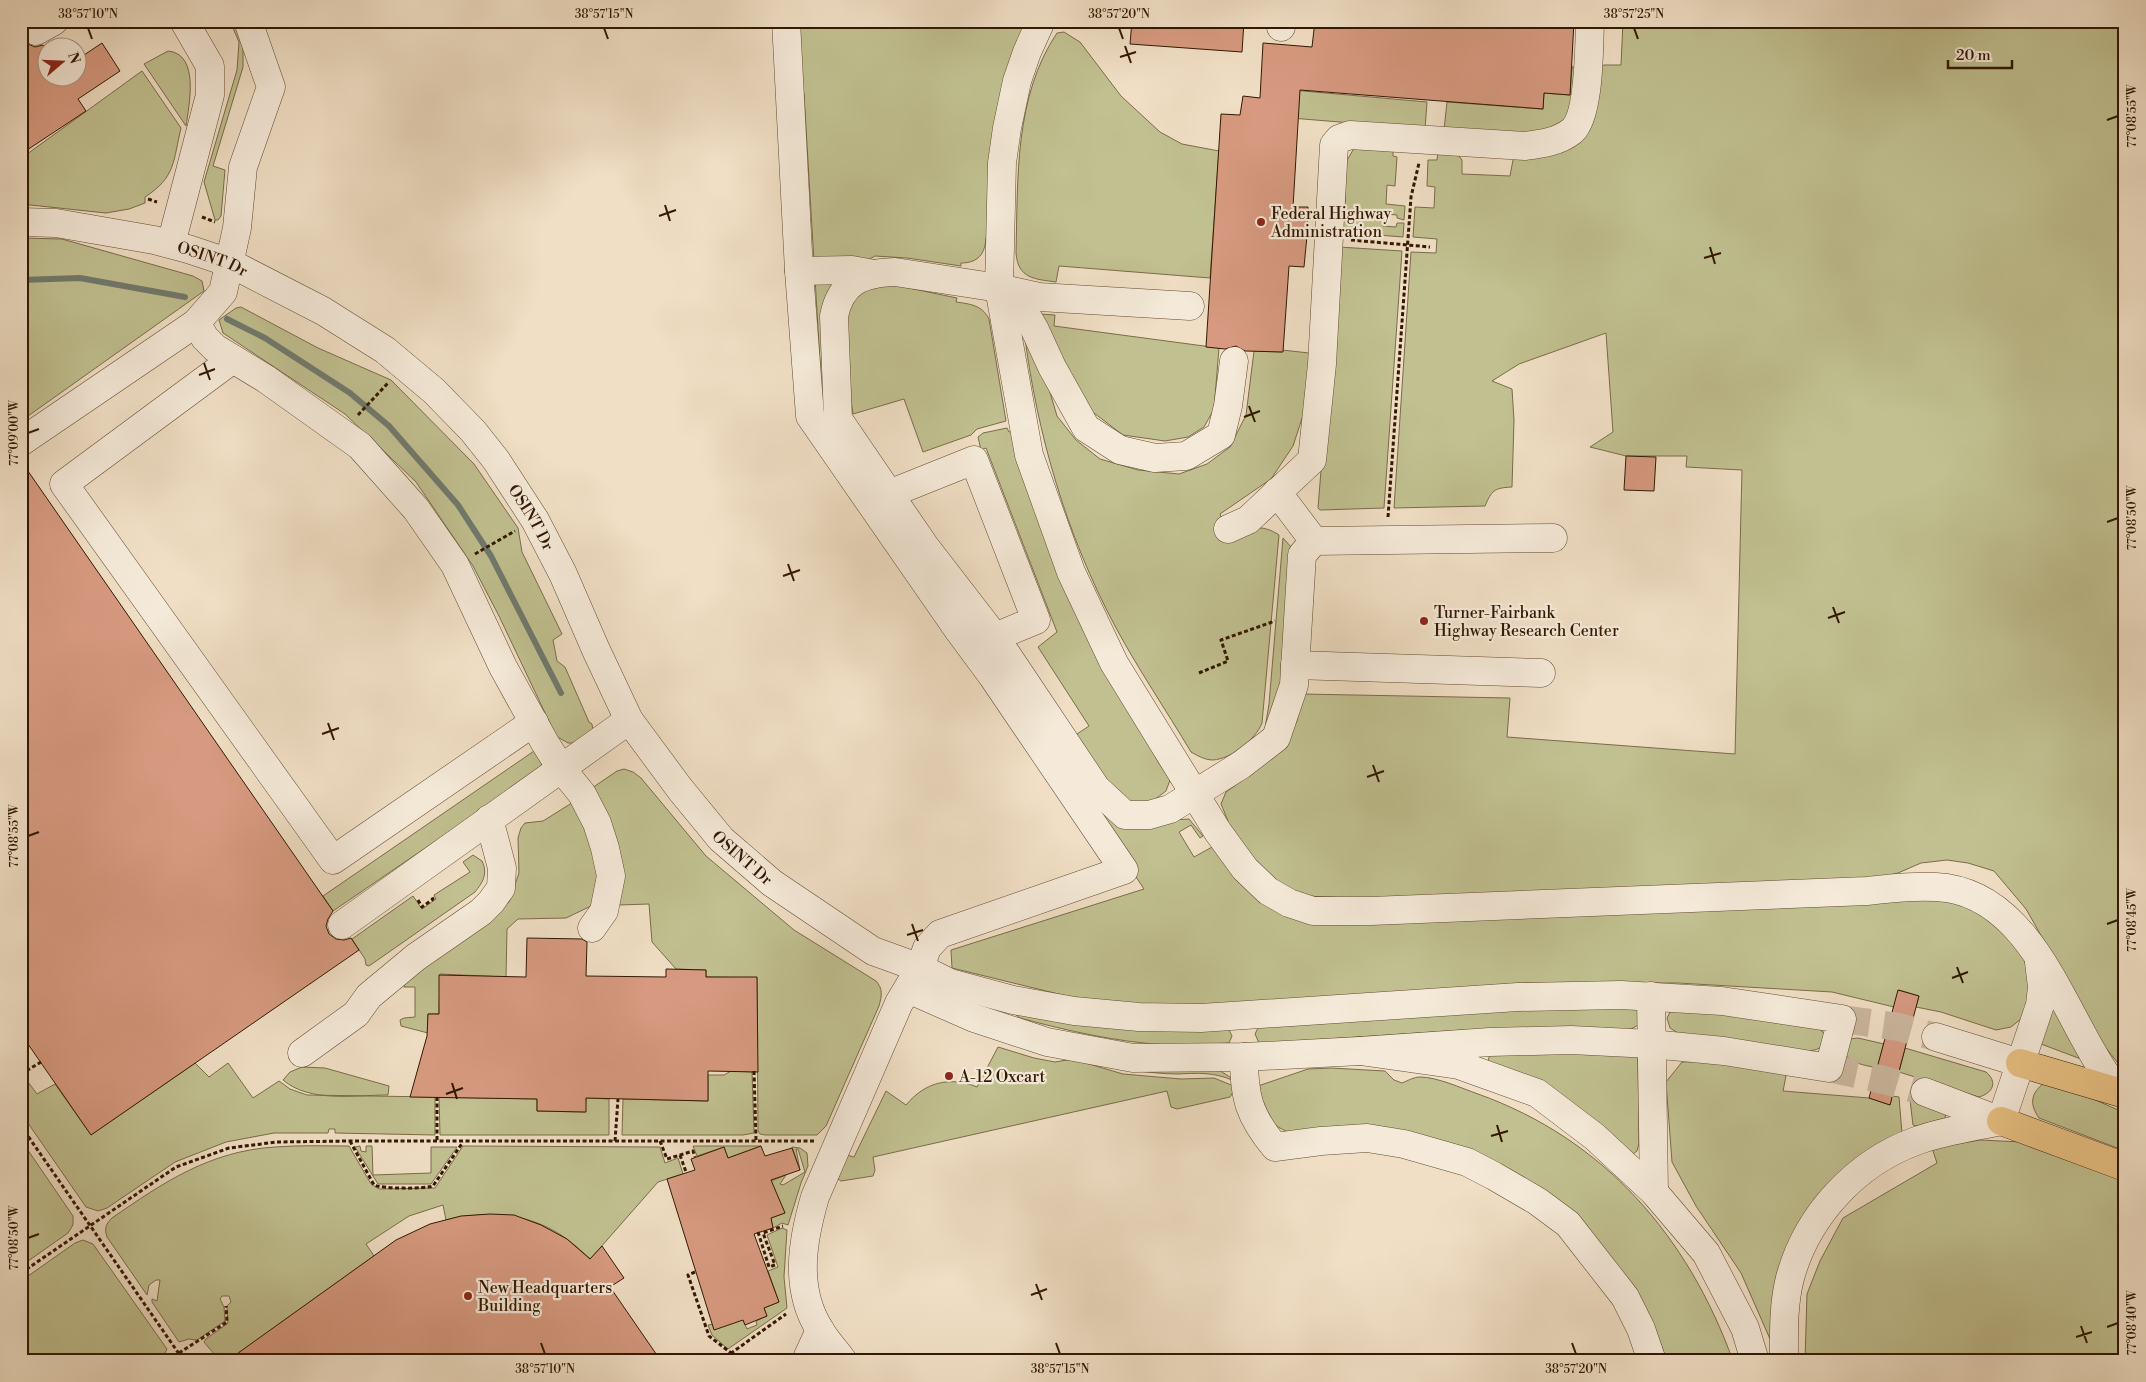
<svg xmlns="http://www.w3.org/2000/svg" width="2146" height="1382" font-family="'Libre Bodoni',serif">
	<rect width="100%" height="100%" fill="#f0dfc5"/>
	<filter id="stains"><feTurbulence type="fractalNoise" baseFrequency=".004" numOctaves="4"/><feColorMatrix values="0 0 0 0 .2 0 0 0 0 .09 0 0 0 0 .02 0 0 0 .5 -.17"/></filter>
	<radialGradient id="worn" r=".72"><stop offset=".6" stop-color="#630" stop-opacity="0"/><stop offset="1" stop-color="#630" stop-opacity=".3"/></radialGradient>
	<path fill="#c1c090" stroke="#7a6c48" d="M230,21H237L243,40V67L213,166L225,170L221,216L218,220H215L204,182L237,70L239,42Z
		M797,21H1032L990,238H986C985,254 978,263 961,263V266L907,258L875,256L852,269L832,421L823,412L804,94L801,93Z
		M1623,21H2125V1072L2102,1043L2026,909L1994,871L1968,863L1947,860L1921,863L1898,873L1871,880L1375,899L1305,896L1267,877L1225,824L1228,821L1221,804L1226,792L1243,780L1241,776L1285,743L1297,721L1302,694L1510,698L1507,737L1735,754L1742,470L1686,467L1687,456H1626L1590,447L1613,432L1606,333L1519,364L1492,381L1512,389L1514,420L1512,487C1494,488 1492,490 1485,506L1394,508L1411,252L1436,253L1437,239L1413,237L1415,207L1434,208L1435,187L1427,186L1428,160H1437L1438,150L1456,152L1462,160V174L1510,176L1513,160L1519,156L1540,157L1598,68L1604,65H1621Z
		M1064,32L1080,42L1121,96L1160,132L1182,144L1219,151L1210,278L1059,266L1056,282C1035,279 1018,279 1016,253C1018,179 1014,97 1057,33Z
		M168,51C200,54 189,105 186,126L144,64Z
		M1572,67H1578L1570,116L1541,136L1444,130L1447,102L1543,109L1544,93L1570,95Z
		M142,71L181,128C173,161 176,177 145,197V203L129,209L106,213L21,204V155L23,157Z
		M1292,90L1427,102L1425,129L1291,118Z
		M1357,147L1393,148V156L1397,157L1395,186L1387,185L1386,204L1405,206L1404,220L1397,218V215L1384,214L1383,226L1396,227L1397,223H1404L1403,237L1340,232L1345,202L1346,162L1353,150Z
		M21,238L62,239L193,276L202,281L204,291L21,421Z
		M1339,247L1402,251L1384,508L1320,510L1318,508Z
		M878,286H899L957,298L956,302C970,304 982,305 989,319L1006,421L977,429L971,435L923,452L904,399L853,414L843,340L845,312L856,293Z
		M241,307L318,348L391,380L474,464L518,528L522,552L562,634L553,640L557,661L565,667L589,722L592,724L593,731L577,743H568L556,736L499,616L473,566L416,482L345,414L223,333L219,320L236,308Z
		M1040,314L1055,315L1054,326L1219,348L1214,409L1204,427L1188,437L1165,441L1123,435L1090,410Z
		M1024,331L1043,369L1057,416L1076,440L1100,459L1138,470L1179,474L1207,464L1230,447L1246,415L1254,351L1282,352V350L1309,353L1308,400L1293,446L1271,479L1220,514L1229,536C1248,528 1261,523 1279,535L1262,723C1256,739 1231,759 1213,760C1205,760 1198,756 1191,752C1166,710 1138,669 1115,626C1066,534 1037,434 1024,331Z
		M1007,428L1009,432L1012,431L1157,760L1170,780L1166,791L1154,800L1157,804L1120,801L1074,736L1089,726L1038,647L1057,632L986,448L981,450L978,437L983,433Z
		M1283,538L1292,548L1283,694L1268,731L1259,738L1265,728L1269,704Z
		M537,749L542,762L541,769L333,911L323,896Z
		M1052,749L1100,809L1166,820L1168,824L1174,820L1189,819L1203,836L1200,838L1191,825L1179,832L1194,857L1214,846L1283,911L1861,899L1961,901L1999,919L2033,974L2027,1014L2011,1027L1996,1030L1941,1012L1916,1007L1919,996L1899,990L1894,1007L1832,992L1678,983H1524L1221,1004L1150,1006L1087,1001L952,968L951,950L1144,889Z
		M624,769L633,772L641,778L706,856L794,930L876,981C883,989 882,995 879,1006L826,1126L817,1135H765L760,1134L758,1131L757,978L706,977V970L676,969L652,942L649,904L618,905L592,788L617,771Z
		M575,801L585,818L599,871L591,906L566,918L518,919L507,929L506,977L440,974L439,1014H428V1033L401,1026L400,1020L404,1018L415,1017V987H404L405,981L493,918L509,902L519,873L518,838L521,828L525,823L543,821Z
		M473,855L482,861C488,874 483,882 475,892L369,966L366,965L365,959L352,939L413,896L422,909L436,899L434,895L470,872L463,862Z
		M2055,1001L2081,1059L2041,1044Z
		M1611,1003L1640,1009L1638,1025L1628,1031L1464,1030L1266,1043H1259L1255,1034L1260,1024Z
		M1679,1009L1816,1027L1823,1032L1826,1038C1822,1049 1818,1050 1807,1051L1678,1033L1670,1028L1667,1018L1670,1012Z
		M1017,1013L1226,1028L1229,1030L1232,1036L1229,1043C1208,1044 1187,1046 1167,1045C1117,1042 1068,1031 1020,1018L1016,1015Z
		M1858,1038L1884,1044L1877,1068C1865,1065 1851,1064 1844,1053L1849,1039Z
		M998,1047L1034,1058L1055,1062L1067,1060L1079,1061L1123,1074L1181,1079L1214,1078L1236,1087L1230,1097L1177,1109L1171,1107L1167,1091L873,1157L875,1170L873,1176L841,1181L838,1179L847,1155L854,1157L886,1091L906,1105C925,1082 950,1076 977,1087Z
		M1905,1048L1986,1072C1998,1082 1993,1093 1979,1097L1899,1072Z
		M1513,1051L1638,1054L1639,1143L1637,1151L1633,1154L1536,1084L1491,1065L1488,1061L1490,1054Z
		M1712,1061L1787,1071L1783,1091L1869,1098L1890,1105L1892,1096L1899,1097L1902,1134L1827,1189L1774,1335L1770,1339L1741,1273L1696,1206L1672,1162L1666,1082L1682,1062Z
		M195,1063L209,1077L228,1063L253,1098L279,1081L290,1089L307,1095L435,1097V1135L335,1133V1129H329L328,1133H274L226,1142L175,1162L107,1208L98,1211L86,1207L21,1113V1080L25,1078L37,1094L55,1084L91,1135Z
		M302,1067L325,1068L389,1086L388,1095C354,1095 310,1103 283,1080L290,1072Z
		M1331,1068L1385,1071L1394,1080L1402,1083C1407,1081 1414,1077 1420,1077C1437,1077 1461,1088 1478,1094C1604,1139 1688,1236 1733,1361H1667L1653,1323L1638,1292L1527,1179L1291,1133C1265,1124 1264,1109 1258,1086L1308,1069Z
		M1131,1070H1219L1233,1079L1232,1080C1213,1072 1197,1073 1178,1074C1163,1074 1146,1072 1131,1070Z
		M731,1071L752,1072L754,1133L743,1135H622L623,1099L708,1101V1075H724Z
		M2044,1083L2059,1084L2125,1113V1151L2039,1118C2029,1104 2031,1093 2044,1083Z
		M439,1097L537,1099V1111L585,1112L586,1098L609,1099V1135H440Z
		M1910,1100H1915L1946,1112L1945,1118L1917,1126L1913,1125Z
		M21,1140L73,1216V1225L68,1233L21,1266Z
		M1980,1140L2021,1142L2125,1179V1361H1805L1807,1294L1820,1261L1843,1218L1937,1163L1932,1148Z
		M349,1146L371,1184L379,1189L435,1188L463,1146L660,1147L665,1163L678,1158L683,1174L658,1182L593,1256L592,1260C584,1254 577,1246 568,1240C533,1213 488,1210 446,1220L443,1205L409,1216L366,1244L374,1256L227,1361H220L204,1342L206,1339L228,1323L227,1306L231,1302L229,1296H222L220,1299L224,1307L225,1321L197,1340L189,1339L179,1342L152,1302V1299L157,1301L160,1280H156L149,1285L147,1295L107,1237C104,1228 106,1224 112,1218C164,1182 210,1151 275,1147C300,1145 324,1146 349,1146Z
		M360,1146L361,1151L366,1152V1146H372L373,1175L431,1173V1147H457L431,1184H378L355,1147Z
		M693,1146H761L728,1158L724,1147L697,1156Z
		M792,1147L800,1148L807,1153L808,1166L801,1183L788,1225L782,1223L773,1228L771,1218L785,1213L771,1181L786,1175L780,1184L783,1185L805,1172L798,1149H796L800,1170Z
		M782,1228L787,1230L784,1277L787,1308L728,1349L712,1335L708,1325L743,1320L747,1329L757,1325L756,1321L767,1316L764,1308L779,1302L768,1271L778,1267L767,1235Z
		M83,1240L93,1244L167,1349L161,1361H21V1281L75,1243Z"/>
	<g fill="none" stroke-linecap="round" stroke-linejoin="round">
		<path stroke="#707a6e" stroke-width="6" d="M21,280L80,278L185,297
			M227,319L265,338L350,393L389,426L458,505L491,556L561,693"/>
	</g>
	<path fill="#d79a80" stroke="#321800" d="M1132,21H1244L1242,52L1130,44Z
		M1315,21H1574L1570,95L1544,93L1543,109L1300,90L1293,207H1308L1307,236L1304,267L1289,266L1283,352L1245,351L1236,346L1225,349L1206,347L1221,114L1240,115L1243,96L1260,98L1263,43L1312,47Z
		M21,34L28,44L35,47L43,45L48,51V79L50,78H78V59L102,43L120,71L78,99L86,111L21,154Z
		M1626,456L1656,457L1654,491L1624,490Z
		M21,461L333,911L328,919L326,926L329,934L336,939L344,940L351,938L359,950L91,1135L21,1034Z
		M527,938L582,939L587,942L586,976L666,977V969L706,970V977H757L758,1072L708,1071V1101L586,1098V1112L537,1111V1099L410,1097L427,1036L428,1014H439V975L526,977Z
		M1898,990L1919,996L1890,1105L1869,1098Z
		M761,1146L765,1156L792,1148L800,1170L771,1180L785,1213L771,1218L773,1228L754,1234L779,1302L764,1308L767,1316L745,1325L743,1320L714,1330L667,1179L695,1170L691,1159L724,1147L728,1158Z
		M490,1214L514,1215L541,1225L567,1239L590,1259L602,1246L624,1278L610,1287L661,1361H227L396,1240L430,1224L461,1216Z"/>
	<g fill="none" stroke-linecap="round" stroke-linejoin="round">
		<path stroke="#cab79e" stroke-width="28" stroke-dasharray="28 14" stroke-linecap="butt" d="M1842,1019L1899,1027L1936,1037
			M1829,1068L1884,1080L1925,1092"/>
		<g stroke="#624a31" stroke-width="29">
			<g id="minor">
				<path d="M786,21L799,271L810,416L959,631L993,677L1124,870L940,934L927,948L920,968L899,1003L815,1197C802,1242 794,1289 820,1330C826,1341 836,1351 843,1361"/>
				<path d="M1041,21L1027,52L1017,81L1007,128L1002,163L999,288L1029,455L1071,572L1114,663L1218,832L1245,869L1268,891L1289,903L1313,911H1371L1867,891C1894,888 1921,885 1947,888C2032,901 2063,1011 2105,1073C2110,1080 2117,1086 2123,1093"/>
				<path d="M1281,27V21"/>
				<path d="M36,31L54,21"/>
				<path id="s1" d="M21,222L56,223L154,240L188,249L230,263L323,311L385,350L434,391L473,431L496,460L535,520L563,574L596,650L629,720L680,789L721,839L772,883L873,951L920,968L950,983L1013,1000L1074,1011L1139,1017L1201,1018L1518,997L1621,995L1722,1001L1842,1019L1829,1068L1724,1051L1651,1044L1571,1040L1490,1042L1360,1051"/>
				<path d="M171,244L210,95V66L184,21"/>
				<path d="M799,271L852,270L874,274"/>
				<path d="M999,288L1024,311L1035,330L1052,367L1086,428L1120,450L1155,458L1186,456L1221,435L1228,406L1234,361"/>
				<path d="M1190,306L1039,297L999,288L895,272C861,273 841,282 834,316L838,419L924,545L995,637L1096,788L1125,815H1149L1170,809L1241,765L1276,738L1294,685L1302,555L1314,541L1553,538"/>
				<path d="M196,323L205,338L215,348L266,379L360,446L416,509L455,565L503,667L545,743L561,768L582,794L597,823L605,848L611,876L604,911L592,928"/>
				<path d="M233,359L64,484L333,860L534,722"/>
				<path d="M21,442L196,323L223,292L237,228L243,167L271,87L248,21"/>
				<path d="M1277,492L1314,541"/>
				<path d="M889,494L974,460L1036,620L995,637"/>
				<path d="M1228,529L1248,520L1312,460L1322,364L1334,145L1339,139L1350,135L1525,146C1541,144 1558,142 1572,131C1590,115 1589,45 1590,21"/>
				<path d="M1295,665L1541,673"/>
				<path d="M342,925L629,720"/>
				<path d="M908,989L974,1018L1047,1042L1133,1058L1244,1057L1360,1051L1459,1065L1537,1093L1595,1137L1654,1192L1706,1253L1745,1328L1755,1361"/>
				<path d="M1651,996L1654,1192"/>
				<path d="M1936,1037L2020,1063"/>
				<path d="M302,1053L356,1014L369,996L416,957L481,912L491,902L501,888L502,868L489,819"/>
				<path d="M1244,1057C1244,1097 1249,1116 1275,1147L1321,1141L1367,1138L1404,1144L1467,1162L1494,1176L1537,1201L1568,1224L1625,1297L1641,1329L1652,1361"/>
				<path d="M1925,1092L2001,1121"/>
				<path d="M2001,1121L2040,1005L2042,987L2039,962"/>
				<path d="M808,1361V1356L820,1330"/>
				<path d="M1784,1361C1784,1333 1783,1305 1790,1278C1807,1215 1856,1163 1916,1141C1943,1131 1973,1127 2001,1121"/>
			</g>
		</g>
		<g stroke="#321800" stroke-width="29">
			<path id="highway" d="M2020,1063L2125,1094
				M2001,1121L2125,1167"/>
		</g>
		<path stroke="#321800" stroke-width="3" stroke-dasharray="4 2.5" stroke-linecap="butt" d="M148,199L157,202
			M202,217L215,222
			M1351,240L1430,247
			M358,415L388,383
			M1388,517L1411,197L1419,163
			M475,554L515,531
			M1199,673L1228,661L1221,640L1275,621
			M418,900L422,907L433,899L432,897
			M754,1071L756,1140
			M21,1074L41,1062
			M437,1097V1142
			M21,1126L184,1361
			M350,1141L374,1185C382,1189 425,1189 433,1186L463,1142
			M615,1141L618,1099
			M660,1141L667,1159L693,1151L695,1157
			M680,1155L686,1172
			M758,1232L769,1267L775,1265L763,1233L783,1226
			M695,1272L688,1275L709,1336L731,1353
			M21,1273L176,1167L229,1148L277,1142L350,1141H814
			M179,1353L227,1322L226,1306
			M720,1361L786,1314"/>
		<use href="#minor" stroke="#f5ead9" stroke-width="28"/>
		<use href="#highway" stroke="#e8c082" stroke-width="28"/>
	</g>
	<path fill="none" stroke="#321800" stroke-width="2" d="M88,28L92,39M604,28L608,39M1119,28L1123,39M1634,28L1638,39M1125,46L1131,63M1120,57L1136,52M2107,120L2118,116M665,205L670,221M659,216L676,210M1710,247L1715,264M1704,258L1721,253M204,363L210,380M199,375L215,369M1249,406L1255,422M1244,417L1260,411M28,433L39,429M2107,522L2118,518M788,564L794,581M783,576L800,570M1833,607L1839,623M1828,618L1845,612M328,723L334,740M322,734L339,728M1373,765L1379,782M1367,777L1384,771M28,836L39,832M912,924L918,941M2107,924L2118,920M907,935L923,930M1957,967L1963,983M1952,978L1968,972M452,1083L457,1099M446,1094L463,1088M1497,1125L1502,1142M1491,1136L1508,1131M28,1238L39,1234M1036,1284L1042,1300M1031,1295L1047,1289M2081,1326L2087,1343M2107,1327L2118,1323M2076,1337L2092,1332M541,1343L545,1354M1056,1343L1060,1354M1572,1343L1576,1354"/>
	<g fill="#8f2418" stroke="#f5ead9" stroke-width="2">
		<circle cx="1261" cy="222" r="5"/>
		<circle cx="1424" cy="621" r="5"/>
		<circle cx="949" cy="1076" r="5"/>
		<circle cx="468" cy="1296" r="5"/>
	</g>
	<g text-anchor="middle" stroke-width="4.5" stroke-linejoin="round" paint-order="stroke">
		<g font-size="16" fill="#321800" stroke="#f5ead9" text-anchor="start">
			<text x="1271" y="219">Federal Highway<tspan x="1271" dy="18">Administration</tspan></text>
			<text x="1434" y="618">Turner-Fairbank<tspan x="1434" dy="18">Highway Research Center</tspan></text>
			<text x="959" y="1082">A-12 Oxcart</text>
			<text x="478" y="1293">New Headquarters<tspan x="478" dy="18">Building</tspan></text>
		</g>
		<g font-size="16" fill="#321800" stroke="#f5ead9">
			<text dy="6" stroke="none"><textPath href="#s1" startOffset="196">OSINT Dr</textPath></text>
			<text dy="6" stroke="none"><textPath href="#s1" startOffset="616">OSINT Dr</textPath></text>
			<text dy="6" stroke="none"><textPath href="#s1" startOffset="1020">OSINT Dr</textPath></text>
		</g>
	</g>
	<rect width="2146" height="1382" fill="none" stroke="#f0dfc5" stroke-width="55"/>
	<g transform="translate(62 62) rotate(71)"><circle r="24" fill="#f5ead9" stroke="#a79682"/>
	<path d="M0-4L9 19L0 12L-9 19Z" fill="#8f2418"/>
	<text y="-8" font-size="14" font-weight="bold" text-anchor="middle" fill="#321800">N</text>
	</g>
	<path d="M1948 60v8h64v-8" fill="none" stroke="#321800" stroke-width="2.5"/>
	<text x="1956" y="60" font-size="15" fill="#321800" stroke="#f5ead9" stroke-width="4" paint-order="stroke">20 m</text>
	<rect x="28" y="28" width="2090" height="1326" fill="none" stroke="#321800" stroke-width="2"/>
	<g font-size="12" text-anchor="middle" fill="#321800">
		<text x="88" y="18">38°57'10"N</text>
		<text x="604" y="18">38°57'15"N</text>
		<text x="1119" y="18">38°57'20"N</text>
		<text x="1634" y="18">38°57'25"N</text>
		<text transform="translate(2132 116) rotate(-90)" y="4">77°08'55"W</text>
		<text transform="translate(14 433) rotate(-90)" y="4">77°09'00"W</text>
		<text transform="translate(2132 518) rotate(-90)" y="4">77°08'50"W</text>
		<text transform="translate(14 836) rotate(-90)" y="4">77°08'55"W</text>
		<text transform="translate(2132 920) rotate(-90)" y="4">77°08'45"W</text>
		<text transform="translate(14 1238) rotate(-90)" y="4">77°08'50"W</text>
		<text transform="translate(2132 1323) rotate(-90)" y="4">77°08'40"W</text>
		<text x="545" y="1373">38°57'10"N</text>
		<text x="1060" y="1373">38°57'15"N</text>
		<text x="1576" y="1373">38°57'20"N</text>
	</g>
	<rect width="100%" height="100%" filter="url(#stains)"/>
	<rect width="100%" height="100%" fill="url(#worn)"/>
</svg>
